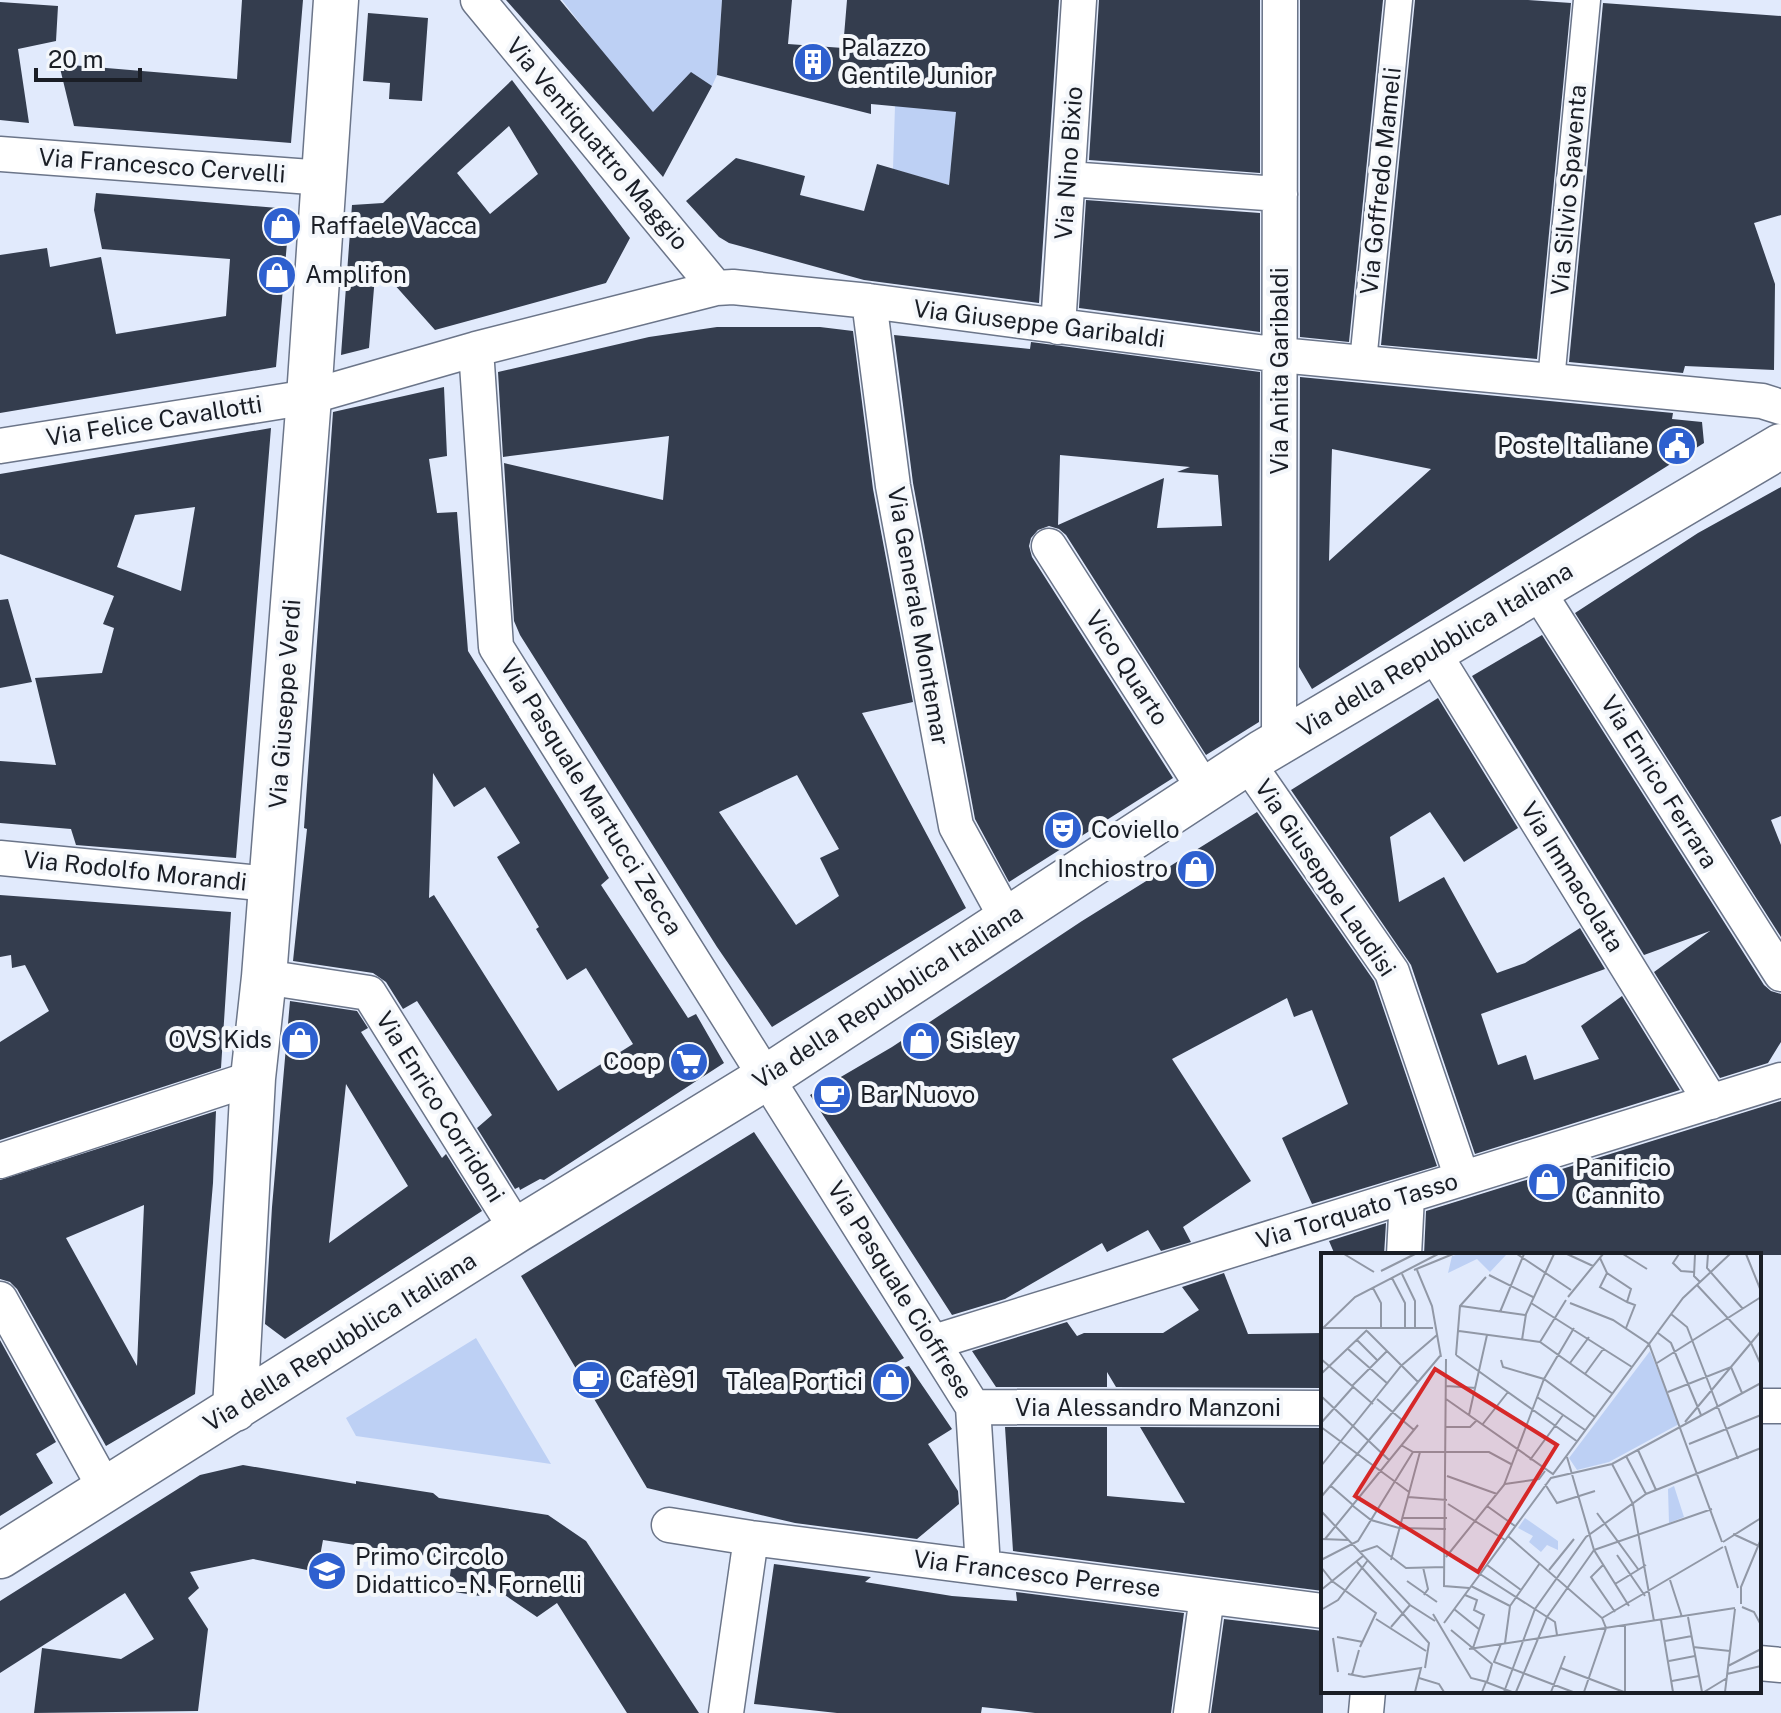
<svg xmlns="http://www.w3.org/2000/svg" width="1781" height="1713" font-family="'Public Sans',sans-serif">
	<rect width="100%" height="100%" fill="#e1eafc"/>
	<path fill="#bdd0f4" d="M562,0H722L717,75L712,86L653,112L620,75Z
		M958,100L949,185L893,169L895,106Z
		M476,1338L551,1464L356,1436L346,1418Z"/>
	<path fill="#343d4e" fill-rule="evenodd" d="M242,0H303L291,143L74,126L59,64L237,79Z
		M506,0H560L653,112L691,72L712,86L663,177Z
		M722,0H792L788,44L843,48L847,0H1059L1039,303L864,280L729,243L719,237L686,201L736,158L805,176L800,195L864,211L877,164L949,185L956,112L871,104V114L717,75Z
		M1099,0H1260V173L1089,160Z
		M1300,0H1383L1349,342L1300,337Z
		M1415,0H1528L1571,3L1537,359L1381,345Z
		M0,2L58,6L56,41L18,49L29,123L0,120Z
		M1603,3L1781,16V215L1754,223L1775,284L1774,370L1685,366L1683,373L1569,362Z
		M368,13L428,18L422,101L389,99L390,83L363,81Z
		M512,80L630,238L606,283L435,330L376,264L369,348L341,355L352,205L383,203ZM509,126L538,174L490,214L457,173Z
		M96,193L290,209L276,367L0,413V255L47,248L50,267L101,257L116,334L226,316L230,259L102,249L94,210Z
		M1086,200L1260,213V332L1079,308Z
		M717,327H820L853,331L873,489L913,702L862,713L966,908L772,1027L717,947L520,635L514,621L504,463L663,500L669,436L503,457L498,372L649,337ZM797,775L839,849L820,858L839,896L796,925L719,812Z
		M894,335L1030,349L1031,342L1260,372L1259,722L1206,755L1066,535L1059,529L1049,526L1038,530L1031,538L1029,546L1032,557L1173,778L1009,882L975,819L913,483ZM1060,455L1190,467L1177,472L1218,475L1222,526L1157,528L1164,478L1058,525Z
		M1300,377L1673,413L1672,419L1702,422L1704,443L1312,689L1299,667ZM1332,449L1431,469L1329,561L1331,482Z
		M444,387L447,456L429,459L437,513L457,512L468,651L609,878L601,885L688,1018L696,1014L724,1063L544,1180L540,1179L520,1190L519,1187L515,1189L477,1128L492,1115L417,1001L403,1009L386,982L373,973L293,961L307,829L304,828L333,412ZM433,773L454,807L485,787L520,843L497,857L539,927L536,929L567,980L586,968L633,1044L558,1091L434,895L429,898Z
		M271,428L236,858L76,845L71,829L0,823V761L56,765L35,678L102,673L114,628L103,624L114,596L0,554V474ZM195,507L181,591L117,567L135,515Z
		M1781,487V816L1771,820L1781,845V937L1575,613L1698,533Z
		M8,599L32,682L0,688V600Z
		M1542,635L1764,985L1771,991L1781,994V1042L1768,1063L1720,1078L1654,972L1710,931L1644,955L1472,676Z
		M1438,698L1518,828L1464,862L1430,812L1390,837L1399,902L1444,877L1497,973L1525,963L1580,928L1605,969L1481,1014L1498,1065L1526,1055L1534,1080L1599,1059L1581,1026L1622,996L1680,1090L1475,1154L1411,965L1291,790Z
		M1257,812L1374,981L1437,1166L1312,1204L1282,1138L1348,1104L1312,1010L1294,1017L1287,998L1172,1059L1251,1181L1183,1227L1191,1242L1161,1251L1148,1230L1107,1252L1102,1243L1005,1299L952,1315L810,1095L892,1047L1082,921Z
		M0,895L231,912L221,1068L0,1140V1042L49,1011L25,965L12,968L11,955L0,957Z
		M290,1001L357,1011L368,1028L361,1032L442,1158L446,1154L482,1211L285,1339L265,1324L272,1207ZM346,1084L408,1186L329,1243Z
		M1781,1101V1255H1424L1426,1211Z
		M216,1111L213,1183L195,1394L106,1446L17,1289L10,1282L0,1279V1180ZM144,1205L137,1366L66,1238Z
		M754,1132L904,1358L895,1363L898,1369L909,1366L952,1429L928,1444L958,1491L959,1504L917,1539L795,1523L647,1488L521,1276Z
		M1386,1223L1384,1255H1335L1329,1241Z
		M1224,1273L1248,1334L1323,1333V1388L1116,1387L1107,1372V1387H996L972,1351L1067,1322L1077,1336L1084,1333H1163L1199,1310L1182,1287Z
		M0,1340L56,1442L36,1454L53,1483L0,1516Z
		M1005,1427H1107V1496L1185,1503L1140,1427L1323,1428V1591L1013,1551Z
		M243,1465L356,1484V1481L433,1493L439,1498L548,1515L586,1541L699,1713H627L557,1603L537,1617L483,1580L480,1596L448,1591L452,1560L323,1540L317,1572L253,1559L190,1572L199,1588L188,1598L208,1629L198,1711L34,1713L42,1648L121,1659L154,1639L125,1593L0,1673V1601L200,1475Z
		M774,1564L871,1577L865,1582L952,1596L1017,1601L1016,1592L1184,1613L1171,1713H1035L982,1707L981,1713H837L754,1704Z
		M1224,1619L1323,1631V1713H1211Z"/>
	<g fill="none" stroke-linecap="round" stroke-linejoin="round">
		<g stroke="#6b7589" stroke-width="29">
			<path id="pedestrian" d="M1363,362L1399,0
				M1551,381L1587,0"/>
		</g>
		<g stroke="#6b7589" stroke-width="37">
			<path id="minor" d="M478,0L716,288
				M0,154L324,178
				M1068,179L1280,194
				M869,301L893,486L956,826L1007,919
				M1058,327L1079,0
				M476,349L496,647L973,1407L983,1567
				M0,446L309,397L476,349L716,288L733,287L869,301L1280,355L1762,401L1781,407
				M1049,546L1205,790
				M1537,590L1781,974
				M1433,652L1711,1102
				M1279,743L1280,0
				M1247,762L1392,972L1462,1178
				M0,858L271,884
				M264,977L369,993L517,1230
				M0,1161L253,1078
				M1404,1255L1407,1196
				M0,1299L106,1490
				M934,1342L1781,1080
				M1759,1406H1781
				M973,1407L1323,1408
				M669,1525L751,1538L1323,1611
				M1759,1663L1781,1665
				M726,1713L751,1538
				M1191,1713L1207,1596
				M1366,1713L1368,1691"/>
		</g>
		<g stroke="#6b7589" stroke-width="47">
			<path id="tertiary" d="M235,1409L253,1078L264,977L309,397L336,0
				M0,1556L517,1230L767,1077L1263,752L1781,446"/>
		</g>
		<use href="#pedestrian" stroke="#fff" stroke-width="26"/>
		<use href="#minor" stroke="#fff" stroke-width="34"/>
		<use href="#tertiary" stroke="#fff" stroke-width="44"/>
	</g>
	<defs>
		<g id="building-disc" transform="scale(2)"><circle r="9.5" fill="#2e60cf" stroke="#f4f7fb"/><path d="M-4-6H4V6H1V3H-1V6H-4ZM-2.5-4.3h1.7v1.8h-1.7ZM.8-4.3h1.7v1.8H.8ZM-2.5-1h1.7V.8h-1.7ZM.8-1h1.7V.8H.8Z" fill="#fff"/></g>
		<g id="shop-disc" transform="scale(2)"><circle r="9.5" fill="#2e60cf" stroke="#f4f7fb"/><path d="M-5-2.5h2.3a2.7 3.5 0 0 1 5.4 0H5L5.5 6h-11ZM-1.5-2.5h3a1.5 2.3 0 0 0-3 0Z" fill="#fff"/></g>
		<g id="civic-disc" transform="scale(2)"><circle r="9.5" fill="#2e60cf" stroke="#f4f7fb"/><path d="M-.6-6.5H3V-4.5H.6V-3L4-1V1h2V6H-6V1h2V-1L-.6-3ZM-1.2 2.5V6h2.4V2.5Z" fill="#fff"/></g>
		<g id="theatre-disc" transform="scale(2)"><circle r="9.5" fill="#2e60cf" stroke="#f4f7fb"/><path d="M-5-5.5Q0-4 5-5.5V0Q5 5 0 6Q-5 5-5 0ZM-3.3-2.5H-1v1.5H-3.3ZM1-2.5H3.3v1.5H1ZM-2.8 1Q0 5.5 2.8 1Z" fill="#fff"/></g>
		<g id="supermarket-disc" transform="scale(2)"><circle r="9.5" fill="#2e60cf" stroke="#f4f7fb"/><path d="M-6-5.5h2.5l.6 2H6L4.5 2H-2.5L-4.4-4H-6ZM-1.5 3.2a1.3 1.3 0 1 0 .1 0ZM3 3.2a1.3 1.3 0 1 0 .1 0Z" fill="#fff"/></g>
		<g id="cafe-disc" transform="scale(2)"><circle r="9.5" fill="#2e60cf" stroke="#f4f7fb"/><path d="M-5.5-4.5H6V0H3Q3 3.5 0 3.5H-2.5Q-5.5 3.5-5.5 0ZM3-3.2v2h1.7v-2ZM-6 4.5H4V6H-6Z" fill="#fff"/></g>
		<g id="school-disc" transform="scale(2)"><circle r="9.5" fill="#2e60cf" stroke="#f4f7fb"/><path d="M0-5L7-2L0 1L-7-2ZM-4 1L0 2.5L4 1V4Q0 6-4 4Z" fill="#fff"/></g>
	</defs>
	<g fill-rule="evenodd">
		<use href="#building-disc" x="813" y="62"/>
		<use href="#shop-disc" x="282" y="226"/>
		<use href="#shop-disc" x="277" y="275"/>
		<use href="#civic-disc" x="1677" y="446"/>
		<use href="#theatre-disc" x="1063" y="830"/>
		<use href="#shop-disc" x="1196" y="869"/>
		<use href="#shop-disc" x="300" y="1040"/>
		<use href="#shop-disc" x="921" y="1041"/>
		<use href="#supermarket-disc" x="689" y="1062"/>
		<use href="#cafe-disc" x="832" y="1095"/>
		<use href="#shop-disc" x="1547" y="1182"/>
		<use href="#cafe-disc" x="591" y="1380"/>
		<use href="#shop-disc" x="891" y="1382"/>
		<use href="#school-disc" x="327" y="1571"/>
	</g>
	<g text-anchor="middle" stroke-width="8" stroke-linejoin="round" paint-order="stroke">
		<g font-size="24" fill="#1a1e26" stroke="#f4f7fb" text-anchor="start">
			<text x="841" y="56">Palazzo<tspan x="841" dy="28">Gentile Junior</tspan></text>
			<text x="310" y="234">Raffaele Vacca</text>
			<text x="305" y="283">Amplifon</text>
			<text x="1649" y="454" text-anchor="end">Poste Italiane</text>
			<text x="1091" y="838">Coviello</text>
			<text x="1168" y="877" text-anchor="end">Inchiostro</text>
			<text x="272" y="1048" text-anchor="end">OVS Kids</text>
			<text x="949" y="1049">Sisley</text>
			<text x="661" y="1070" text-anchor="end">Coop</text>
			<text x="860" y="1103">Bar Nuovo</text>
			<text x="1575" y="1176">Panificio<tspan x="1575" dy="28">Cannito</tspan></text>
			<text x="619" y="1388">Cafè91</text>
			<text x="863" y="1390" text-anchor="end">Talea Portici</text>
			<text x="355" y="1565">Primo Circolo<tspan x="355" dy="28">Didattico - N. Fornelli</tspan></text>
		</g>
		<g font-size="24" fill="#1a1e26" stroke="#f4f7fb">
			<text transform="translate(597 144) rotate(50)" y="8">Via Ventiquattro Maggio</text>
			<text transform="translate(1069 163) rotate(-86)" y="8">Via Nino Bixio</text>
			<text transform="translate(162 166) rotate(4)" y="8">Via Francesco Cervelli</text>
			<text transform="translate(1381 181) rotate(-84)" y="8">Via Goffredo Mameli</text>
			<text transform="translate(1569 190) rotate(-85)" y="8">Via Silvio Spaventa</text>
			<text transform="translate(1039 324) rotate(7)" y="8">Via Giuseppe Garibaldi</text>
			<text transform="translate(1280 371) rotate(-90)" y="8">Via Anita Garibaldi</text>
			<text transform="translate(154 421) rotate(-9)" y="8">Via Felice Cavallotti</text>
			<text transform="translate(918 616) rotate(80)" y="8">Via Generale Montemar</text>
			<text transform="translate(1435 650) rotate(-31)" y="8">Via della Repubblica Italiana</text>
			<text transform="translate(1127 668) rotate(57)" y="8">Vico Quarto</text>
			<text transform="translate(285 704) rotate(-86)" y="8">Via Giuseppe Verdi</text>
			<text transform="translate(1659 782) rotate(58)" y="8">Via Enrico Ferrara</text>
			<text transform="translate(591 797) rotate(58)" y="8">Via Pasquale Martucci Zecca</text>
			<text transform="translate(135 871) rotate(6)" y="8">Via Rodolfo Morandi</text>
			<text transform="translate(1572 877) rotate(58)" y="8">Via Immacolata</text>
			<text transform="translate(1325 878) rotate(56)" y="8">Via Giuseppe Laudisi</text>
			<text transform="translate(888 997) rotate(-33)" y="8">Via della Repubblica Italiana</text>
			<text transform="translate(440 1107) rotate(58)" y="8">Via Enrico Corridoni</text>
			<text transform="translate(1357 1211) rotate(-17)" y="8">Via Torquato Tasso</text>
			<text transform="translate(900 1290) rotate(58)" y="8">Via Pasquale Cioffrese</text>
			<text transform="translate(340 1342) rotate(-32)" y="8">Via della Repubblica Italiana</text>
			<text x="1148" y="1416">Via Alessandro Manzoni</text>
			<text transform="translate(1037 1574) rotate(7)" y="8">Via Francesco Perrese</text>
		</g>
	</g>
	<g transform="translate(1321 1253)">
		<rect width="440" height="440" fill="#e1eafc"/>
		<path d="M138,1H178L185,2L169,19L156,6L127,20L131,3ZM329,98L358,171L288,209L256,217L248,205ZM353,233L363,264L348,270L347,236ZM204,265L237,288V297L226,292L220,299L208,289L212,283L197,275Z" fill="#bdd0f4"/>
		<path fill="none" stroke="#9198a6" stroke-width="2" d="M23,1L53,19M196,1L250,37M246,1L272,13M302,1L326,16M358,1L352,10L360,18L373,19M374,1L373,23L379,29M387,1L386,15L422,56M425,1L440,38M279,5L286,20L310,36L306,49L279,34L286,20M93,17L132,1M96,17L111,53L120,104M60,18L94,1M81,21L94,48V75M168,22L212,44M71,25L84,50V75M376,32L430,90L440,112M52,35L60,50V75M247,44L282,1M210,50L311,114M249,50L292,67L328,91L401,289M140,53L204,62M179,59L203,1M350,61L366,74L417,206M2,75H112M305,75L314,52L306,49M0,77L34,44L117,1M46,78L97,129M138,78L219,89L292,141M337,80L350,90L380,162M36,87L56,107M201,87L205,61L233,1M219,89L245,47M27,96L67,131M135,102L257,189M135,102L139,53L165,24M0,106L52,151M125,106L123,333L148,335M180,107L182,114L223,126L274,164M249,110L268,84M336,110L440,44M0,121L46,77M264,121L283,95M31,133L66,98M125,133L155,135M347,139L410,114L421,140M0,143L68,207M216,144L264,177M56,146L93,177M125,146L232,221L362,45L409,1M148,162L166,82M364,169L440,78M0,170L32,134M161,172L187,139M0,174L88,239M125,174H149L155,168M368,191L440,162M80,192L92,199H168L190,211M317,197L335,237M305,203L325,241M246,204L273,297L308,353M209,207L242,162M291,211L312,251L333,368M0,213L80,113L116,82M126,223L176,241M184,231L218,226L224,218M224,231L236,250L274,238M10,233L32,252M0,244L119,103M87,244L126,247M127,251L184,287M32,253L50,267L78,275L125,276M166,253L194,273M0,258L89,352L114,368M276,260L317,316M81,265H126M412,281L440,294M187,283L281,365L285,375L263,439M0,286L27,287M4,286L97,172M402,289L440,265M404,293L417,335M273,297L391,256M39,299L56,293L85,315L124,314M296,302L324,343M125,304L183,232L223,126L253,75M0,307L37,288L92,199M70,307L99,199M36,309L108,390L104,415M166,312L200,337M282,312L270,324L294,359M0,314L11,328L55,360L39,394M102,314L107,336L103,342M228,317L253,286M159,321L234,369L236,382M349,327L361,364M86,328L116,349M294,331L325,312M150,333L189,353M0,337L42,303M144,342L156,347L153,357L163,362L152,395M420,351V334L440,286M421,354L433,359L440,372M133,356L159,377M0,357L17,347L47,307M112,361L150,425L166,429L171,411L130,377M367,364L381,439M281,365L402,294M55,366L105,398M340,367L352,439M123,370L230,225L291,211L440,130M70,374L89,352M16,384L42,389M12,385L17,419M344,388L371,383M184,390L189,353L219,310M180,391L173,409L252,439M372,394L409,398M148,396L414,355M348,408L374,403M407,413L440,396M240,415L303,439M27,421L43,424L100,415L94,439M406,421L440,413M31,422L38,397M98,425L118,431L123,439M351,428L378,423M161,439L165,429L191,439M183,439L214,356L265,284L325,241L440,195M195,439L226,364L273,297M230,439L244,403M304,439V372M383,439L406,425M404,439L414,356"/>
		<path fill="#d62828" fill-opacity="0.15" stroke="#d62828" stroke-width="4" d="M114,116L236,192L157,319L34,243Z"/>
		<rect width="440" height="440" fill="none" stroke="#1a1e26" stroke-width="4"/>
	</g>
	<path d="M36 68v12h104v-12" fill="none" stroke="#1a1e26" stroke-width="4"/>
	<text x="48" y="68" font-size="24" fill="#1a1e26" stroke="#f4f7fb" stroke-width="6" paint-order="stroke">20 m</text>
</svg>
